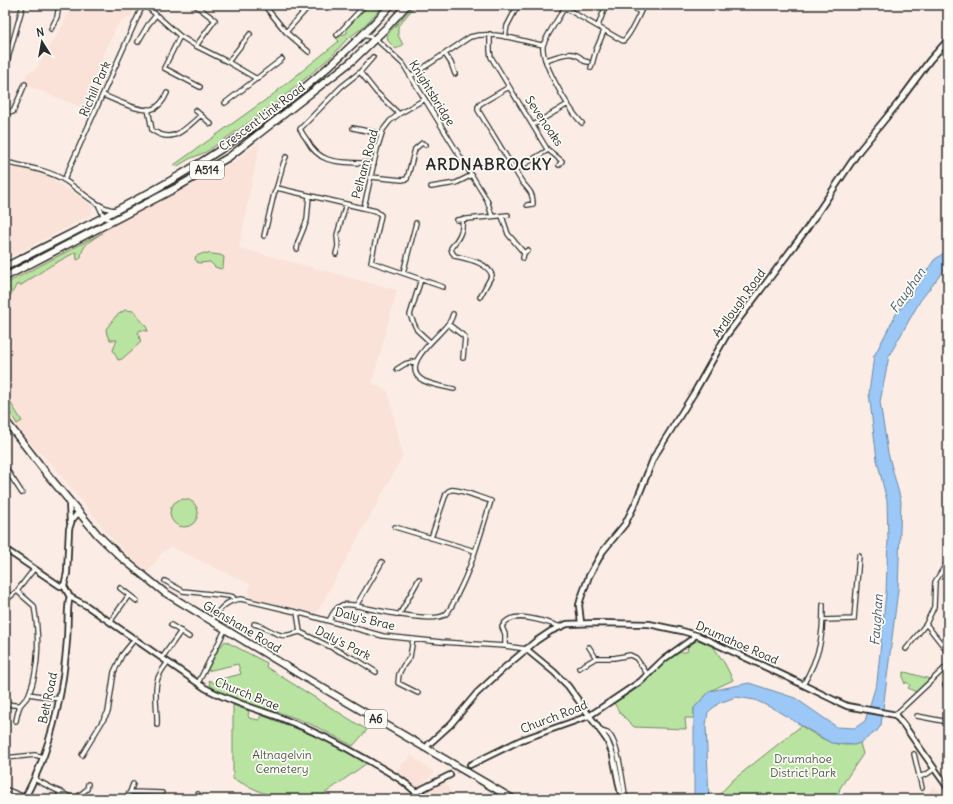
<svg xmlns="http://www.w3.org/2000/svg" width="953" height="804" font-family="Delius,sans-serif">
	<rect width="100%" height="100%" fill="#fbede5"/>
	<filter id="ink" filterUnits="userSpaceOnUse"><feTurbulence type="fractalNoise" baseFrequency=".025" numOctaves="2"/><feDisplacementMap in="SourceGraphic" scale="8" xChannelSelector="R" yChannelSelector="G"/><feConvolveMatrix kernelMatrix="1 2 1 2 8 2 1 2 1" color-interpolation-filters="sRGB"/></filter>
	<g filter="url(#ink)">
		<path fill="#fae2d8" d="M71,5H135L131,17L121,21L117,26L102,58L106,69L88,110L23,84L27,73L35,70L64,23Z
			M260,142L239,248L397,290L372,383L388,391L403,456L317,613L248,597L250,584L171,547L162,553L147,573L111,538L55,468L17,429L5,408V278L234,162Z
			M5,166L39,172L50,177L91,205L93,208L91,215L5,259Z
			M411,755L434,773L420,786H414L394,773Z
			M445,781L454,799H427L423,791Z
			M933,784L943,795L946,790L948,793V799H926Z"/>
		<path fill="#b9e3a0" stroke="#728766" d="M368,5H384L362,28L346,40L333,55L292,90L257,117L206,152L189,159L176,167L174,165L271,96L339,41L336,38L347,33V27Z
			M414,5H416L398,26V35L403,45L396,49L388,41L387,35Z
			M102,233C92,240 81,245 81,258L77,260L76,252L50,266L20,286L17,284L5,305V284Z
			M204,253L220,255L224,257L223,267L221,269L215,267L210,262L198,263L195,259L196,256Z
			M125,310L134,311C138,319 146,323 148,331L140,330L138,333L141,342L122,359L118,360L113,350L117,340H110L107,335L106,329L116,316Z
			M5,394L22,421L17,424L5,404Z
			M170 513a14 14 0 1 1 28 0a14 14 0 1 1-28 0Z
			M698,640L713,646L725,664L733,680L710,691L694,708V718H685L686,729L634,727L620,713L614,703C624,697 634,691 643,684C655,675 670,650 687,652L688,646Z
			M225,641L267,663L266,667L367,730L353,746C334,736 315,725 295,718C273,709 226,700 210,685L209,680L214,683L217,680L241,674L238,664L207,671L218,650Z
			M905,672L930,679L916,692L908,688L910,685L906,682L905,684L903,679V673Z
			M233,705L249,711L248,715L249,718L259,720L261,715C297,729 334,742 367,763L317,799H276L233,779Z
			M801,726C819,737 837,750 860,743L863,754L840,788L837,799H718L717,797L733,780Z"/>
		<path fill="#9bc8f6" stroke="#6e89a5" d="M948,250V265L920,301L889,356L880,402L888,453L901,501L898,590L881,725L877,731L860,743L854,745L831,743L774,709L755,700L736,697L719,703L708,712L706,725L709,799H694V708L710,691L749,683L795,698L837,727L855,728L865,721L877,682L886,593L888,539L887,501L877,460L869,393L874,356L896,314L909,298L934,260Z"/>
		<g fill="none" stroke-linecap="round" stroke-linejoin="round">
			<path stroke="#d1c6c0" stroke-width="4.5" stroke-dasharray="4.5 2" stroke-linecap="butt" d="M450,775L470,765"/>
			<g stroke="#2b2b2b" stroke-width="6">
				<path id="street" d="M145,5L180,36L196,46L228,62L257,79
					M195,5L215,20L196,46
					M264,5L286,32L309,52
					M566,5C562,13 544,39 543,46C541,63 570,111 582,123
					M629,5L640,12
					M565,8L623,41C631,35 638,16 643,7
					M598,26L606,5
					M51,29L57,17L59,5
					M286,32L310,5
					M490,34V51L491,57L547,149L562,161L559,165
					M337,35L365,5
					M363,35L371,37L378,41L403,64L487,200L492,216
					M180,36L164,68L200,87
					M505,37L507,26L518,5
					M138,42L148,25L156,15
					M445,54L451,63L455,74
					M373,57L360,72L341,87L300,129C302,133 304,136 307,140C322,169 347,160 374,164
					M545,60C559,57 573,47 584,61L588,62
					M228,62L250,34
					M591,68L596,50L604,31
					M5,69L23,5
					M360,72L376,92L399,114
					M411,76L470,37C494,30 519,41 543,45
					M509,87L480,104L478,107V110L522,182C529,190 533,193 533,204L527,205
					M103,95C115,100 141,113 152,109C160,107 164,100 167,93
					M225,103L282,59
					M148,109L152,130C173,145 185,129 201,115
					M195,110L211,124
					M5,111L13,112L25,84
					M533,125L568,104
					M353,128L381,134
					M5,162C25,167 46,169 64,180C79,189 97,208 114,210
					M515,170L548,150
					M371,177L402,180L407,179L415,149L422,143L426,145
					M64,180L143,5
					M431,187L456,183L472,175
					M277,188L376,211L381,215L371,262L443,287
					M98,204L104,217L113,221
					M364,207L377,149L383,130L390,121L399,114L425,99
					M502,216L508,234L524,253
					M462,219C464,231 458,239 451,248L452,252L455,256C467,259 487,262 492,275L480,297
					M457,220L508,215
					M264,236L274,194C280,182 280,169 286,157
					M297,249L298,242L307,220L309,196
					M336,254L338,246L337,235L346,204
					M523,258L524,253L528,250
					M403,273L416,223
					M421,279L410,315L417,330L430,342
					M453,314C452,318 450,322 447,325C438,337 397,367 424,381C433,385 445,387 454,389
					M448,324L465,337L463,358
					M397,369L405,364L416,361
					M5,467L22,493
					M395,527L475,551
					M165,581L183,591L229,596L233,597L234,600
					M120,588L137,601
					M5,601L17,591L34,569
					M356,606L382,562
					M297,612L300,632L359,661L376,672
					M399,615L419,579
					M823,620L854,619L859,556
					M211,621C219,610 226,600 241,599L300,613L383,636L441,642L505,646L526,649
					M329,621C332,615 335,608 342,605C349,603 359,606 366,608C381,611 435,624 446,614C451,609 455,600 458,593C473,564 481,532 491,501C482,499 459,488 451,490C447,491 446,493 445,497L431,538
					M110,622L129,595
					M254,624C264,626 272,633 281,635C287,637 294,633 300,632
					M926,624L948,652
					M171,625L189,637
					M413,639L410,657L403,666L399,674L398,683L418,693
					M505,646V634L502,627C509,608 547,622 561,627
					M589,647L596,658
					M906,649L926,624L934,607L935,582L948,561
					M162,658L181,631
					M579,668L596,658H614L630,655L636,658L648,675
					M198,683L225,630
					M803,685C820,655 823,639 823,605
					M945,685L948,686
					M29,694L59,699
					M5,703L13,705H20
					M895,715L948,665
					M917,716L948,722
					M16,721C17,716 18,710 20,706C22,702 27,699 29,694C40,667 39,633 34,606L17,591
					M157,725C158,712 153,690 158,678C160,673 164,667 168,662
					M600,731C604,732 607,732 609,734C619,744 623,785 626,799
					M914,754L922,788
					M82,755L108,712L114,672L122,655L135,639
					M5,758L35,755L43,757
					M919,777L927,774L934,769
					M34,779L74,799
					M5,789L25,797
					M130,792L133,784
					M57,799L61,792
					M75,799L87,789L88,784
					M125,799L130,792L162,793
					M197,799L198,794
					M411,799L418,793"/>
			</g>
			<g stroke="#2b2b2b" stroke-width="8">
				<path id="secondary" d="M69,502L70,522
					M5,549L60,586H64
					M64,586L70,597L87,606L205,688C231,702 254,708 281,718C312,730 342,745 371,762C390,773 408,782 422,799
					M64,586L67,573L69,529L72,520L78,513
					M581,623L579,605L581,598L589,576L603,551L625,524L636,502L654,457L694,393L726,336L806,230L859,151L899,102L930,60L948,40
					M526,649L554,672L568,686L607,740L613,755L622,799
					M426,748L429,744L451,724L477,693L503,669L536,641L551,631L567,624L599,623L649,624L682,631L699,636L787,677L834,700L847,706L891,714L895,715L903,724L948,788
					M470,765L521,740L589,716L641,681L664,659L692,639L695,635
					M416,792L450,775
					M24,799C51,751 63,694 67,640C68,626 67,613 69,600L70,597"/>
			</g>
			<g stroke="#2b2b2b" stroke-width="9">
				<path id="highway" d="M5,267C63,237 123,209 180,175C257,129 330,72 391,5
					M5,277L174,189L229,157L352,61L386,28L407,5
					M5,420L47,474L98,535L122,558L164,592L304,677L513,799"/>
			</g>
			<use href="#street" stroke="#fdfcf7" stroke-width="3.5"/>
			<use href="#secondary" stroke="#fdfcf7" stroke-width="4.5"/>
			<use href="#highway" stroke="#fdfcf7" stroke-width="6"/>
		</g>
	</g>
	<g text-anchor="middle" stroke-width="3.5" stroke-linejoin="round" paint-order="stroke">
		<g fill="#fdfcf7" stroke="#6a6a68" stroke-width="1">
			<rect x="190" y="161" width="34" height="18" rx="3"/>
			<rect x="365" y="710" width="22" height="18" rx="3"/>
		</g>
		<g font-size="11" font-weight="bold" fill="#2b2b2b">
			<text x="207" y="174">A514</text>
			<text x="376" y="723">A6</text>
		</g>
		<g font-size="12" fill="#2b2b2b" stroke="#fdfcf7">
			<text transform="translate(95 89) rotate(-66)" y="4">Richill Park</text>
			<text transform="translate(432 93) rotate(58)" y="4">Knightsbridge</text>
			<text transform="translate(262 117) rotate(-37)" y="4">Crescent Link Road</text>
			<text transform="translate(544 121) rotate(56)" y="4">Sevenoaks</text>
			<text transform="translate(365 164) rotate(-75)" y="4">Pelham Road</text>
			<text transform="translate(739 303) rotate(-54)" y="4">Ardlough Road</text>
			<text transform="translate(365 619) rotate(14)" y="4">Daly's Brae</text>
			<text transform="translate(242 627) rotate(31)" y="4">Glenshane Road</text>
			<text transform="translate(343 643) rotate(27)" y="4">Daly's Park</text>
			<text transform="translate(737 643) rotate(24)" y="4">Drumahoe Road</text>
			<text transform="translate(247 694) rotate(22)" y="4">Church Brae</text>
			<text transform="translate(48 698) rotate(-78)" y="4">Belt Road</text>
			<text transform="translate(554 717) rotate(-21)" y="4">Church Road</text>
		</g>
		<g font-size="12" fill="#4e5948" stroke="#fdfcf7">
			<text x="282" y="759">Altnagelvin<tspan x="282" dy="14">Cemetery</tspan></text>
			<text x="803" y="763">Drumahoe<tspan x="803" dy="14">District Park</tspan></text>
		</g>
		<g font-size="13" font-style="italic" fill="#4d5a68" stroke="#fdfcf7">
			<text transform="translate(907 290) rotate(-55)" y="5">Faughan</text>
			<text transform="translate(876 620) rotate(-86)" y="5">Faughan</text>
		</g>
		<g font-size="16" font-weight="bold" letter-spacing="1" fill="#2b2b2b" stroke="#fdfcf7">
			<text x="489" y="170">ARDNABROCKY</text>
		</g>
	</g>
	<rect width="953" height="804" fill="none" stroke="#fdfcf7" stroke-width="20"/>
	<rect x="10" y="10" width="933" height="784" fill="none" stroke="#2b2b2b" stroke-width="1.5" filter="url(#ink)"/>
	<g transform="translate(42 42) rotate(349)" stroke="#fdfcf7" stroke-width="3" paint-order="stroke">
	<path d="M0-3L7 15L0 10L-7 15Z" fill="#2b2b2b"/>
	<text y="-6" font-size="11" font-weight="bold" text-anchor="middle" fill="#2b2b2b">N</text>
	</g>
</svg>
